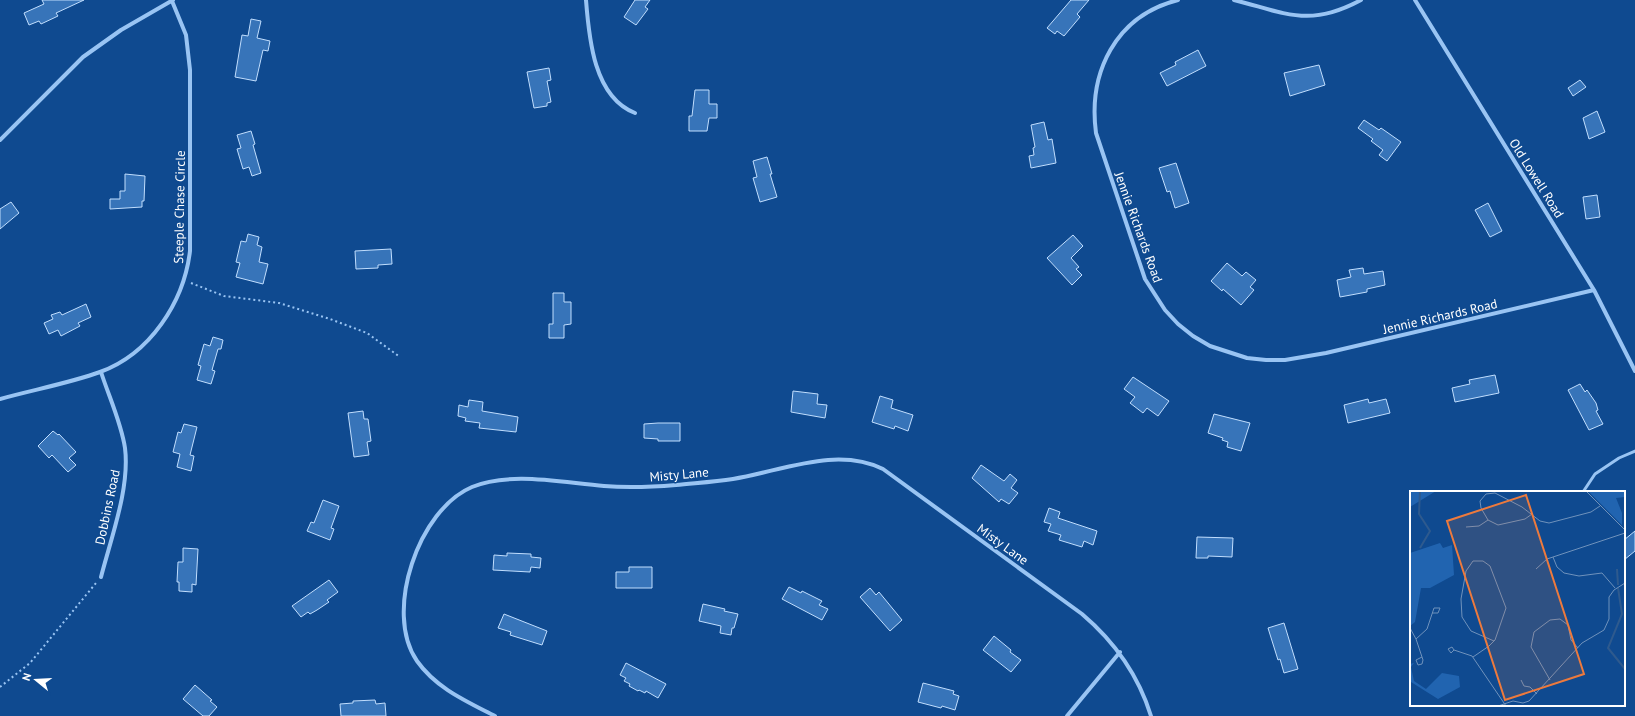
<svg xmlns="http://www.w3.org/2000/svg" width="1635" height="716" font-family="'PT Sans',sans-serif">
	<rect width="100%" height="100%" fill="#0f4a90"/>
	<path fill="#3774b9" stroke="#c1defe" d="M42,0H84L56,13L58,16L41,24L39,21L29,25L24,13L44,4Z
		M635,0H650L645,7L648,9L636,25L624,17Z
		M1071,0H1089L1077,14L1080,17L1064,36L1057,31L1055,34L1047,28Z
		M251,19L261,21L257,38L270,41L268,51L263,50L256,81L235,77L242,35L248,36Z
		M1198,50L1206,66L1167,86L1160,73L1176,65L1175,62Z
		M1319,65L1325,85L1290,96L1284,73Z
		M549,68L551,80L547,81L551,102L547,103V106L534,108L527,72Z
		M1580,80L1586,87L1573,96L1568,88Z
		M695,90H709V104H717V118H709L707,131H689V116H692Z
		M1597,111L1605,132L1589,139L1583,118Z
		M1364,120L1379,130L1381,128L1401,142L1387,161L1379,155L1383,150L1371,141L1373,139L1358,128Z
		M1044,122L1048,140L1052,139L1056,163L1031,168L1029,156L1034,155L1033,148L1035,147L1031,125Z
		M251,131L255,144L253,145L261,173L252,176L249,167L243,169L237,149L241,148L237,135Z
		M767,157L772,174H770L777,197L760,202L753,178L757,177L753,161Z
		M1176,163L1189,203L1175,208L1170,191L1167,192L1159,168Z
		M125,174L145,176L144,201H142V207L110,209V199H120V191H125Z
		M1597,195L1600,217L1586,219L1583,197Z
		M11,202L19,213L0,229V209Z
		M1488,203L1502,231L1490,237L1475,210Z
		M248,234L259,237L257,245L262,247L259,262L268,264L263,284L236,277L240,263L236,262L241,241L246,242Z
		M1073,235L1083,246L1071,258L1079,267L1076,269L1082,275L1072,285L1047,258Z
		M391,249L392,264L378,265V268L356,269L355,251Z
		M1227,263L1242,276L1246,272L1256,280L1250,287L1254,290L1241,305L1223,289L1222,291L1211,281Z
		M1363,268L1364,274L1383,271L1385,285L1367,289V292L1340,297L1337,280L1351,277L1349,270Z
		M553,293H564V302H571V324L564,325V338H549V324H553Z
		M86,304L91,317L78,323L80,326L61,336L58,330L49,334L44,323L53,319L51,315L60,312L62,315Z
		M213,337L223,340L221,349H218L212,370L215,371L211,384L197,380L201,366L198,365L204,344L210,346Z
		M1495,375L1499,393L1455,402L1452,388L1470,384L1469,380Z
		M1133,377L1169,401L1158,416L1147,408L1143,413L1130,403L1135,397L1124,389Z
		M1580,384L1585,392L1587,390L1596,403L1598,410L1596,411L1603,424L1589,430L1568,390Z
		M793,391L818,394L817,404L827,405L825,418L791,412Z
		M880,396L893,400L891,408L913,415L908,431L895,426L894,429L872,422Z
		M1368,399L1369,403L1386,399L1390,413L1348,423L1344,405Z
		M469,400L483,402L482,411L518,417L516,432L479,428L480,423L465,421L466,418L458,416L459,405L468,407Z
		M363,411L364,419H368L371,441L367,442L369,455L354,457L348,413Z
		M1214,414L1250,423L1241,451L1227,447L1228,442L1222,440L1223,438L1208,433Z
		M658,423H680V441H658V439L644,438V424Z
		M184,424L197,427L190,455L194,456L191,471L177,467L180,454L173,452L178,432L181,433Z
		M53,431L58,435L59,434L76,452L69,458L76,465L68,472L52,455L49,458L38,446Z
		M981,465L1004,481L1010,474L1017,480L1011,488L1018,493L1009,504L1001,499L999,502L972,478Z
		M323,500L339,506L331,528L334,529L330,540L307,531L311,522L314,523Z
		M1049,508L1060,512L1058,518L1097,531L1093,545L1084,541L1082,547L1059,540L1061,535L1048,531L1051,524L1044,522Z
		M1635,531V551L1624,560V540Z
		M1197,537L1233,538L1232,557L1208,556V558H1196Z
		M183,548L198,549L196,585L192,584V592L179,591V582H177L178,562H183Z
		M507,553L531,554V557L541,558L540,568L531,567L530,572L493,570L494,555L507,556Z
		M629,567H652V588H616V572H629Z
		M329,580L338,592L327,600L329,602L317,610L310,614L308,612L301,617L292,606Z
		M789,587L801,593L802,591L822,601L819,605L828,609L822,620L782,599Z
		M870,588L876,595L879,592L902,620L890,631L860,597Z
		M703,604L725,609L724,611L738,614L734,628H732L731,635L720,633L721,626L699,621Z
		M504,614L547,631L542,645L510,635L511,632L498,628Z
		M1284,623L1298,669L1284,673L1280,659L1278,660L1268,628Z
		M994,636L1011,650L1010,652L1021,660L1011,672L983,650Z
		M626,663L666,684L658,698L646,691L645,693L639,690L638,691L629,686L630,684L624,681L626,678L620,675Z
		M923,683L954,691L953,694L959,696L955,710L942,706L941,708L918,702Z
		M195,685L212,700L210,701L217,707L209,716H203L183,699Z
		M375,700L376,704L385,703L386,716H341L340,704L353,703V701Z"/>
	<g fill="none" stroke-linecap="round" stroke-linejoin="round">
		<path stroke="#99c4f3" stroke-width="2" stroke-dasharray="2 3" stroke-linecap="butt" d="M191,283L224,296L279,303L330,319L367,333L400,357
			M0,687L30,663L96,583"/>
		<path stroke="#99c4f3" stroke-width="3" d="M1583,492L1595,474L1619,458L1635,451"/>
		<path stroke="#99c4f3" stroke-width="4" d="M586,0C589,39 594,97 635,113
			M1178,0C1115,16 1088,73 1096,133L1145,279L1165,310L1178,324L1193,336L1210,346L1247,358L1266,360H1285L1326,353L1594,290
			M1234,0C1286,13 1309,28 1361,0
			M1415,0L1594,290L1635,371
			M0,140L83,57L121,30L173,0
			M101,372C109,397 121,422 125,448C130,488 111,538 101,577
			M0,399C32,390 70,383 100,372C150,354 184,302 190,251V70L186,35L172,1
			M495,716C466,701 436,688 417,661C383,612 419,509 472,487C510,471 564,483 604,486C628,488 652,487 676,485C695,483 714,482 733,479C782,471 836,446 883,469L1082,614C1115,642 1138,674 1151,716
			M1067,716L1120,652"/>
	</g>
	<g text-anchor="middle" stroke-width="3" stroke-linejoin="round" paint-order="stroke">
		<g font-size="13" fill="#fff" stroke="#0f4a90">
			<text transform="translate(1537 178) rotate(58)" y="5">Old Lowell Road</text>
			<text transform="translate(179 207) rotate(-89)" y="5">Steeple Chase Circle</text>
			<text transform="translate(1139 227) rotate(70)" y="5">Jennie Richards Road</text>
			<text transform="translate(1440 316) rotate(-13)" y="5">Jennie Richards Road</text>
			<text transform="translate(679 474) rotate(-5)" y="5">Misty Lane</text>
			<text transform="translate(107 507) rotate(-78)" y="5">Dobbins Road</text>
			<text transform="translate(1003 544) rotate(36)" y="5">Misty Lane</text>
		</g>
	</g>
	<g transform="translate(1410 491)">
		<rect width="215" height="215" fill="#0f4a90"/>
		<path d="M0,0H26L0,16ZM178,0H215V6L206,7L212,22V34ZM30,52L33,57L42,54L44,84L20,97H11L5,131L0,135V62ZM4,172L1,176L4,190L16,198L32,182L49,185L50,196L28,208L1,191L0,173Z" fill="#2164b0"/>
		<path fill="none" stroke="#2e5a8e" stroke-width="2" d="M10,0L9,23L20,40L10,57M207,78L208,94M208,97L212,123L198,157L215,178"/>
		<path fill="none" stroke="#6f92bc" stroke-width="1" d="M176,0L215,39M122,23L115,28L88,34L78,29L71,17L70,10L76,3L85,2L112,16L130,30L139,32L181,21L190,15M56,36L69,35L78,29M143,66L147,76L154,82L169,85L192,82L205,97M126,78L137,68L215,42M0,137L6,148L13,169L12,173L8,174L6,169L12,166M6,148L17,138L24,117H30L28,122H22M44,159L41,162L38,158L42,156L44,159L62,165L96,215M63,166L79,155L85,149L96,117L80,75L73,70H63L56,80L51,108L52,126L61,140L84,150M111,189L114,195L120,196L127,203M140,189L121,156L124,141L140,129L150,128L158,134L161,149L168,157M88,215L103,210L113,212L119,210L172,152L194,139L199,128V106L204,99L215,92"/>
		<path fill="#ed7a3d" fill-opacity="0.15" stroke="#ed7a3d" stroke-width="2" d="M116,4L174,183L95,209L37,30Z"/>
		<rect width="215" height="215" fill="none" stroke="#fff" stroke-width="2"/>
	</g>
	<g transform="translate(36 680) rotate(288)" stroke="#0f4a90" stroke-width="3" paint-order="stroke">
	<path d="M0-3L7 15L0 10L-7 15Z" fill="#ffffff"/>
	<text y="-6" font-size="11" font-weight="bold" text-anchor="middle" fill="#ffffff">N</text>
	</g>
</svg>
